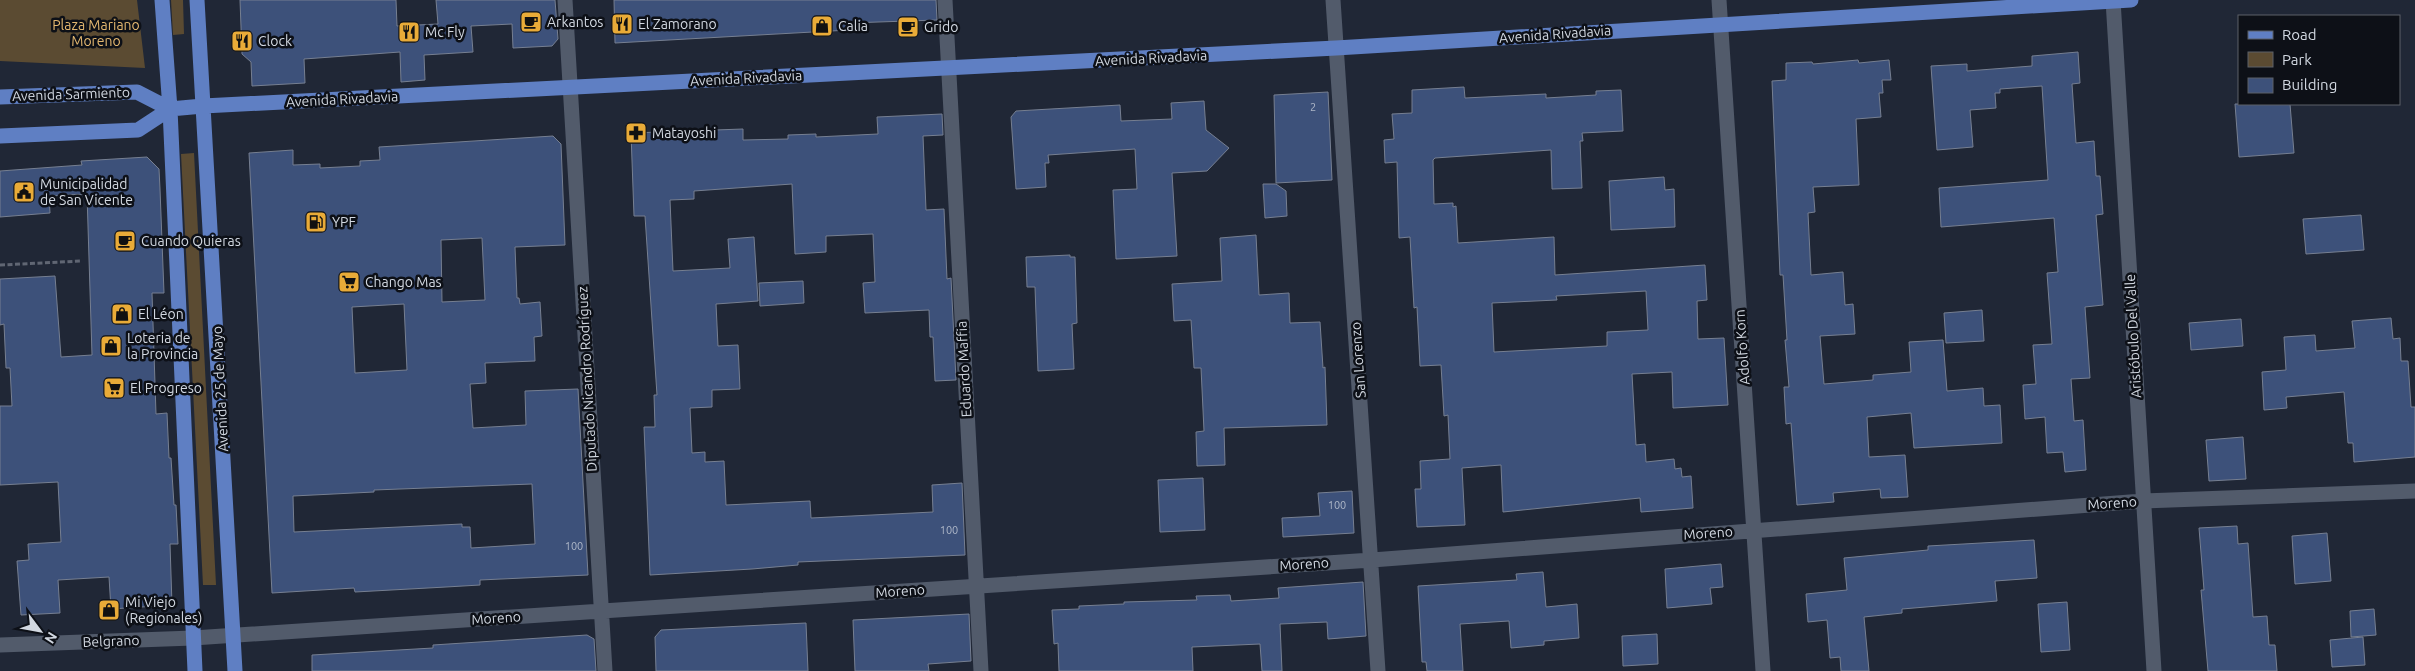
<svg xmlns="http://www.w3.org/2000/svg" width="2415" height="671" font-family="Ubuntu,sans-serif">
	<rect width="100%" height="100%" fill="#202736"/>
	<path fill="#5b4b32" d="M0,0H137L145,68L0,61Z
		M171,0H183L184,34L173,35Z
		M194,153L216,585H203L181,154Z"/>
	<path fill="#3d517a" stroke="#767f91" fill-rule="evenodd" d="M240,0H396L397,26L438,24L436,0H555L558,39L552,46L513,48L512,24L471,26L473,52L424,55L425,80L401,82L400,52L304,59L305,83L252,86L251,62L242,54Z
		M614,0H936L937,20L849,23V30L615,43Z
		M2078,52L2080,83L2072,84L2076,143L2094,141L2096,176H2100L2103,214L2096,215L2103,305L2085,307L2090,378L2071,379L2074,421L2083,420L2086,470L2065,472L2063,452L2047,453L2045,417L2025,419L2023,385L2036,384L2033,345L2052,344L2047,273L2058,272L2054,218L1941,227L1939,188L2048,180L2042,86L2000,89V93H1995L1996,108L1970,110L1973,147L1937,150L1931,66L1967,64V71L2032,66V56Z
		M1858,60L1859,63L1889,60L1891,80H1882L1883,93H1879L1881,117L1856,119L1859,185L1813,187L1815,212L1808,213L1811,275L1843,272L1845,305L1853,304L1855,334L1820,336L1824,384L1873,380V375L1911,372L1909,342L1943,340L1947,391L1983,388L1984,406L2000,405L2002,443L1914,448L1911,413L1867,417L1869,457L1905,455L1908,497L1881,498L1880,489L1833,493L1834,502L1797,505L1791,423L1786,424L1784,387H1789L1785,340H1787L1783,275H1780L1772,81L1786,80V63L1812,62L1813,64Z
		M1464,87L1465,98L1546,94V98L1596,95V91L1621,90L1623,131L1582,133L1583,141H1580L1582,188L1552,189L1551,150L1435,158L1433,160L1434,204L1453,203V207L1456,206L1458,243L1554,237L1555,275L1705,265L1707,300L1697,301L1698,339L1724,338L1728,405L1673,408L1672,372L1632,374L1636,445L1645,444L1646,462L1674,459L1675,469L1681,468L1682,477L1691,476L1693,508L1641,512L1640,498L1503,512L1501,465L1462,468L1465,525L1417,527L1415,489H1421L1420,461L1450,459L1448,415L1444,416L1441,365L1420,366L1417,307L1414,308L1410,237L1399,238L1397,162L1385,163L1384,140L1394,139L1392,114L1412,113V90ZM1646,291L1648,330L1607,332V346L1494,352L1492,303L1557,300L1556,296Z
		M1328,92L1332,180L1276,183L1274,95Z
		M1204,101L1206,130L1229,148L1207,171L1172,173L1177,256L1116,259L1113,190L1137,189L1135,149L1048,155L1049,163H1045L1046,187L1016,189L1011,117L1016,111L1120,105L1121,121L1172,119L1171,103Z
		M2235,104H2290L2294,153L2239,157Z
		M942,114L943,135L923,136L926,210L944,209L947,279L951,278L956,380L935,381L933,337H930L929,310L865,313L863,283L875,282L873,234L826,236V252L795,254L792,184L694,191V199L670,200L673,271L730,268L728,239L754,237L758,301L716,304L718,346L738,345L740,389L712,390V407L690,408L692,453L705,452V462L724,461L726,505L810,501L811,518L933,512L932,485L962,483L965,555L798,562V565L752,569L650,575L644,427H655L654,395H657L645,216H634L631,133L743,129V140L788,139V135L816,134V137L878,134L877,117Z
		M553,136L561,144L565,245L515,247L517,298H519L520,304L540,302L542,336L534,337L535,361L485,363L486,383L470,384L473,428L526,425L525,391L578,389L588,575L480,580V585L446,587L355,592L354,588L272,593L249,153L293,150V165L320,164V168L360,166V161L380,160L379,147ZM482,238L485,300L442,302L441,240ZM404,304L407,370L355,373L352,307ZM532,484L535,544L471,548L470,527H462V524L294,532L293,496L374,492V490Z
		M147,157L159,169L160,189L164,293H152L156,414L167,413L169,458H171L174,505H176L178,544H170L172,605L111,609L109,577L58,580L60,613L21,615L17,561L29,560L28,544L61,542L58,482L0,485V406H12L10,368H6L4,324L0,325V279L55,276L61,357L92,355L87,194L49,196L50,213L0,217V171L82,165L81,161Z
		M1664,177L1665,190L1674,189L1675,227L1611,230L1609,181Z
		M1263,184H1276L1286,191L1287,216L1265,218Z
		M2361,215L2364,250L2306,254L2303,219Z
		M1256,235L1259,295L1289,293L1290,323L1320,322L1323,368L1325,367L1327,425L1224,428L1225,465L1197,466L1196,432L1204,431L1201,368H1194L1191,320L1174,321L1172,284L1222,281L1220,238Z
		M1070,255V257H1075L1077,323L1072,324L1074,369L1038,371L1035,287H1027L1026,257Z
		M803,281L804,303L760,306L759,283Z
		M1982,310L1984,341L1946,343L1944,313Z
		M2391,318L2393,339L2400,338L2401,361H2408L2411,407H2415V457L2354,462L2353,443H2348L2344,392L2286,397L2287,408L2264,410L2262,372L2286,370L2284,337L2315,335L2316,351L2355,348L2352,321Z
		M2241,319L2243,346L2191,350L2189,323Z
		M2243,437L2246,479L2209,481L2206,440Z
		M1203,478L1205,530L1160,532L1158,480Z
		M1352,491L1354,533L1283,537L1282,518L1320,516L1318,493Z
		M2237,526L2238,544L2248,543L2253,617L2267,616L2269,645H2275L2277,671H2208L2201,590H2204L2199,528Z
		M2327,533L2331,581L2295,584L2292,536Z
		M2034,540L2037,578L1995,581L1997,601L1902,609V613L1864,617L1869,671H1841L1840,657L1830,658L1827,620L1808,622L1806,594L1847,590L1844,558L1928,550V546Z
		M1721,564L1723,587L1710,588L1712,604L1667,608L1665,569Z
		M1543,572L1546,607L1577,604L1579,638L1544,641V645L1511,648L1509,621L1460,624L1463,671H1427L1426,662H1422L1418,586L1517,580L1516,574Z
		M1363,582L1366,636L1328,639L1327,622L1280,624L1282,671H1262L1260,644L1192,647L1193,671H1059L1058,643L1054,644L1052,610L1079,609V606L1124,604V602L1197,600L1196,596L1230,595L1231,601L1279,598L1278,588Z
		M2067,602L2070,650L2041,652L2038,604Z
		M2374,609L2376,635L2351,637L2350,611Z
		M969,614L971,661L928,664L929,671H855L853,620Z
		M806,623L808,671H656L655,637L661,630Z
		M1657,634L1658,664L1623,666L1622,636Z
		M587,635L594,639L596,671H312V655L433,648V645Z
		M2363,637L2365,665L2332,667L2330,640Z"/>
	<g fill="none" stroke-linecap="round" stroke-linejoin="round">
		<path stroke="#606673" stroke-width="3" stroke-dasharray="5 2.5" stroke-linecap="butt" d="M0,265L81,261"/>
		<path stroke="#525b6b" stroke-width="15" d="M565,0L605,671
			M945,0L981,671
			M1333,0L1378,671
			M1719,0L1763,671
			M2113,0L2154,671
			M0,645L193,638L1372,560L2143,501L2415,491"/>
		<path stroke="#5f7fc3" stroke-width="15" d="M162,0L170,109L195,671
			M197,0L235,671
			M0,97L137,92L170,109
			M0,136L138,130L170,109L203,106L1336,48L2131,0"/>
	</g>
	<defs>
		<g id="cafe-square" transform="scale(1.125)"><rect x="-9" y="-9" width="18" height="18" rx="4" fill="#e9ab38" stroke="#0d1017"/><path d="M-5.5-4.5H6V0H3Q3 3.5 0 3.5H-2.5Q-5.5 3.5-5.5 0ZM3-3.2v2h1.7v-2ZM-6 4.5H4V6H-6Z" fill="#111"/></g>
		<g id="restaurant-square" transform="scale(1.125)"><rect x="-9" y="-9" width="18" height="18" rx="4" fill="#e9ab38" stroke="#0d1017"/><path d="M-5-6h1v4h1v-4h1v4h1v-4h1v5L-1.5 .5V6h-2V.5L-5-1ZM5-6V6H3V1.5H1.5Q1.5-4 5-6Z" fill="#111"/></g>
		<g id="shop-square" transform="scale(1.125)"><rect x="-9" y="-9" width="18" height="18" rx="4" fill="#e9ab38" stroke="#0d1017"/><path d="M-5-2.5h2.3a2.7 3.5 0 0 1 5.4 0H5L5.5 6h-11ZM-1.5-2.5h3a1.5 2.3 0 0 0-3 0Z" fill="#111"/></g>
		<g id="pharmacy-square" transform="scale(1.125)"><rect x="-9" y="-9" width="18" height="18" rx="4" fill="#e9ab38" stroke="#0d1017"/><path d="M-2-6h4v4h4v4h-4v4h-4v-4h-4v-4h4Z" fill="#111"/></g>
		<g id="civic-square" transform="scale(1.125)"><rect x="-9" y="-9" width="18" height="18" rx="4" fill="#e9ab38" stroke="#0d1017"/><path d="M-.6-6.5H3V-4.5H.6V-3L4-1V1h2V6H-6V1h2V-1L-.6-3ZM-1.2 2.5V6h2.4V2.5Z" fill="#111"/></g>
		<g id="fuel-square" transform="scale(1.125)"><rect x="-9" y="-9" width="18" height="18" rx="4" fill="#e9ab38" stroke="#0d1017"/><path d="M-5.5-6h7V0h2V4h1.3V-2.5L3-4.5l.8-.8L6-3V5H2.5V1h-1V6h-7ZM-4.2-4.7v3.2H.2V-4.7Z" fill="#111"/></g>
		<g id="supermarket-square" transform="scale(1.125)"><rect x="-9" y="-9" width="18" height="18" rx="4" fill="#e9ab38" stroke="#0d1017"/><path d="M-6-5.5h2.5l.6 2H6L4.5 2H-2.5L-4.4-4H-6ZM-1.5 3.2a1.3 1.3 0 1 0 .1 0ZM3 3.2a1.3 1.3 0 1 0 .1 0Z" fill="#111"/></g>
	</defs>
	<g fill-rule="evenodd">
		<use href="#cafe-square" x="531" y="22"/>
		<use href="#restaurant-square" x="622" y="24"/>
		<use href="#shop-square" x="822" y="26"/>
		<use href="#cafe-square" x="908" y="27"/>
		<use href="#restaurant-square" x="409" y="32"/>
		<use href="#restaurant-square" x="242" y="41"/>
		<use href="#pharmacy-square" x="636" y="133"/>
		<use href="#civic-square" x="24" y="192"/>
		<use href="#fuel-square" x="316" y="222"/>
		<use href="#cafe-square" x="125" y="241"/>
		<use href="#supermarket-square" x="349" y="282"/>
		<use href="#shop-square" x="122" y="314"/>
		<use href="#shop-square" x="111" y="346"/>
		<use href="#supermarket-square" x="114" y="388"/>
		<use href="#shop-square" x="109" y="610"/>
	</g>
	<g text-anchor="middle" stroke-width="5" stroke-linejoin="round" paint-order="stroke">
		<g font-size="11" fill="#adb6c7">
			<text x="1313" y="111">2</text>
			<text x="1337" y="509">100</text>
			<text x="949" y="534">100</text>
			<text x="574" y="550">100</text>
		</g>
		<g font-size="14" fill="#d2d8e1" stroke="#0d1017" text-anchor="start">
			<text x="547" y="27">Arkantos</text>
			<text x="638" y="29">El Zamorano</text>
			<text x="838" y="31">Calia</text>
			<text x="924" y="32">Grido</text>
			<text x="425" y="37">Mc Fly</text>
			<text x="258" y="46">Clock</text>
			<text x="652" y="138">Matayoshi</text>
			<text x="40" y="189">Municipalidad<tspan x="40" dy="16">de San Vicente</tspan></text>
			<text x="332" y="227">YPF</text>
			<text x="141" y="246">Cuando Quieras</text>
			<text x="365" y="287">Chango Mas</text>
			<text x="138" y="319">El Léon</text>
			<text x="127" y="343">Loteria de<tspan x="127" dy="16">la Provincia</tspan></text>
			<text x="130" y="393">El Progreso</text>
			<text x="125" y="607">Mi Viejo<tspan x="125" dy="16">(Regionales)</tspan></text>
		</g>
		<g font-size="14" fill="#e3b770" stroke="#0d1017">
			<text x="96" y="30">Plaza Mariano<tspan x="96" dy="16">Moreno</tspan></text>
		</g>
		<g font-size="14" fill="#d2d8e1" stroke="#0d1017">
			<text transform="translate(1555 34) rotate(-4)" y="5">Avenida Rivadavia</text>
			<text transform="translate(1151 58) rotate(-3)" y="5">Avenida Rivadavia</text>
			<text transform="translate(746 78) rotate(-3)" y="5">Avenida Rivadavia</text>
			<text transform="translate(71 94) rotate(-2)" y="5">Avenida Sarmiento</text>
			<text transform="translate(342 99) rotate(-3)" y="5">Avenida Rivadavia</text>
			<text transform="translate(2133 336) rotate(-93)" y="5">Aristóbulo Del Valle</text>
			<text transform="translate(1742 347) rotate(-94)" y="5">Adolfo Korn</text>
			<text transform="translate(1358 360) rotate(-94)" y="5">San Lorenzo</text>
			<text transform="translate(964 369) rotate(-93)" y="5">Eduardo Maffia</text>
			<text transform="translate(587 379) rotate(-93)" y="5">Diputado Nicandro Rodríguez</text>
			<text transform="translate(220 389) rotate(-93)" y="5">Avenida 25 de Mayo</text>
			<text transform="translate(2112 503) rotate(-4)" y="5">Moreno</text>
			<text transform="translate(1708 533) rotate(-4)" y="5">Moreno</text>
			<text transform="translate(1304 564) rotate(-4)" y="5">Moreno</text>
			<text transform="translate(900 591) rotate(-4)" y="5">Moreno</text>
			<text transform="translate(496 618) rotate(-4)" y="5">Moreno</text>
			<text transform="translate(111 641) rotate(-2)" y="5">Belgrano</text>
		</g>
	</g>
	<rect x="2238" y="15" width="162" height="90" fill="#0d1017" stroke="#5c6068"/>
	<rect x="2248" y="31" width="25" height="8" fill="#5f7fc3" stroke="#5c6068"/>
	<text x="2282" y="40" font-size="15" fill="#d2d8e1">Road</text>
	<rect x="2248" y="52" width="25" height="15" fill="#5b4b32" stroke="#5c6068"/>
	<text x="2282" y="65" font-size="15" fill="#d2d8e1">Park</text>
	<rect x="2248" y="78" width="25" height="15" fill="#3d517a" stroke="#5c6068"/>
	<text x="2282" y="90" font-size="15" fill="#d2d8e1">Building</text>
	<g transform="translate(40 631) rotate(122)" stroke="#0d1017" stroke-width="4" paint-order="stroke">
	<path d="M0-4L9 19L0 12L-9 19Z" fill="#d2d8e1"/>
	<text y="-8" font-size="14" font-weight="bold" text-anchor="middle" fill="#d2d8e1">N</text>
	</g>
</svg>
